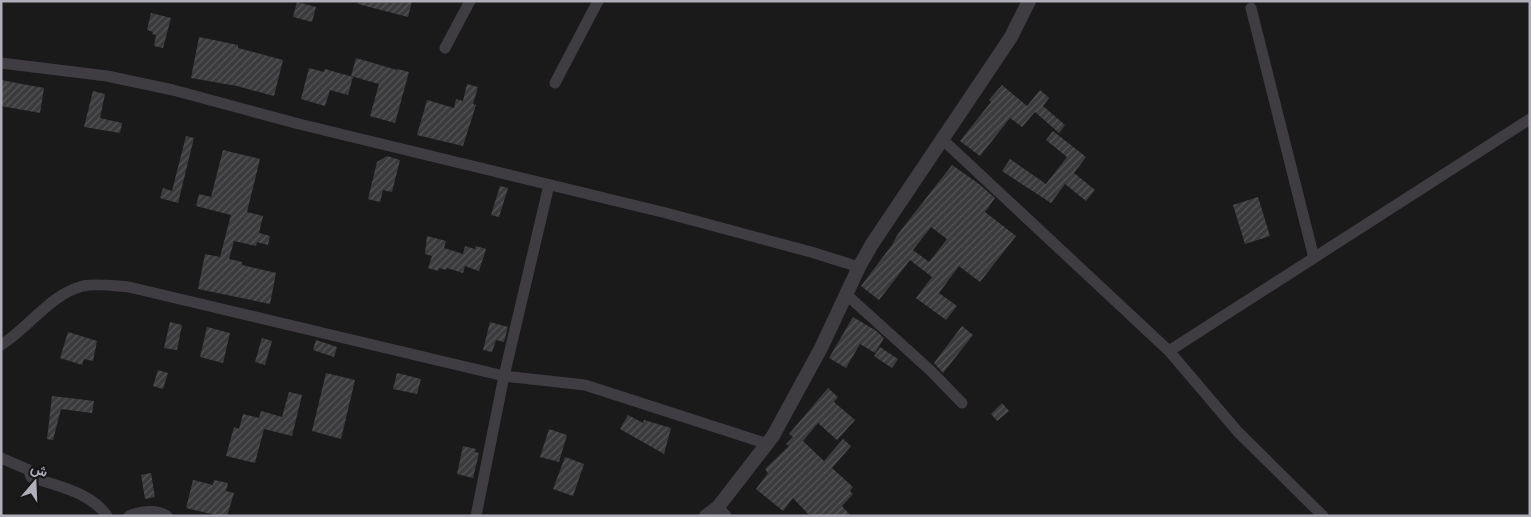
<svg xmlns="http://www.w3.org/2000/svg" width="1531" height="517" font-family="Jost,Vazirmatn,sans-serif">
	<defs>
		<pattern id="building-hatch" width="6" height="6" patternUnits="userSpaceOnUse" patternTransform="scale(1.25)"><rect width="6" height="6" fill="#3b3a3d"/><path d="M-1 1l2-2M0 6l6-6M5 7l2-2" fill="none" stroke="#555457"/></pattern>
	</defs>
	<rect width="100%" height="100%" fill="#1b1a1b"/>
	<path fill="url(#building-hatch)" fill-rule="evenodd" d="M359,1H412L408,17L358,4Z
		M297,2L316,7L312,22L293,17Z
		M151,13L171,18L163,48L154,46L156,35L152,34L153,32L147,30Z
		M199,37L238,45V48L283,60L274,96L237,86L191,78Z
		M356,58L397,70L398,69L409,72L395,123L370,116L379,84L351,76Z
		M309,68L324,72L325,69L353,77L348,95L330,90L325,106L301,99Z
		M1,80L44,88L40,113L1,106Z
		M467,84L478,87L473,104L476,105L463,146L417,135L427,100L454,108L456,99L463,101Z
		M1002,85L1027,106L1040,90L1049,98L1043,106L1065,125L1059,133L1035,112L1022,127L1010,118L980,156L960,141L991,102L989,100Z
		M93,91L105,94L100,118L122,123L120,133L84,127Z
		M1053,131L1086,157L1074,173L1095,190L1086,201L1065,184L1051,203L1002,171L1010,159L1046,184L1067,157L1046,140Z
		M186,136L194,138L178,203L160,198L163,188L172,191Z
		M223,150L260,159L247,212L263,216L259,233L270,236L268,245L257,242L256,246L234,241L229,259L242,262V265L276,273L270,304L198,289L205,254L220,257L231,215L196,206L199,194L211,197Z
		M387,156L400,160L392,192L383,190L380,202L368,199L377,162Z
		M952,165L979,184L995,198L985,212L1016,236L980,282L959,266L939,293L957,306L946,320L916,298L932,277L910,260L879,300L861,286L892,245L898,234ZM931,227L947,239L929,262L913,250Z
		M500,186L508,188L499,217L491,215Z
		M1258,197L1270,236L1245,244L1233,205Z
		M427,236L446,241L444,248L463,254L465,246L475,249L476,246L486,249L479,271L465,266L463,273L447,268L446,270L439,268L438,271L428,268L432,256L425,254Z
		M853,317L875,330L884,338L875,353L860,344L846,368L829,358Z
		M170,322L182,325L177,350L164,348Z
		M490,322L508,327L504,342L496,340L492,352L483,350Z
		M962,326L973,335L943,373L934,363Z
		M207,327L230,333L223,363L200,357Z
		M68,332L97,341L93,361L84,359L82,365L60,358Z
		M262,338L272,341L265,365L255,362Z
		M316,340L337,347L334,357L313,350Z
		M880,347L898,359L892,368L874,356Z
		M158,370L168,373L163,389L153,386Z
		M326,373L355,380L341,439L312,431Z
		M397,373L421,379L417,394L393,389Z
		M828,388L838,397L834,402L855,420L837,440L818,423L803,441L824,461L843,439L851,446L832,468L853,487L850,491L853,494L842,506L851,516H810L793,498L783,511L756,489L768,473L765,469L789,446L786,444L793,437L789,434Z
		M289,392L302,395L292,436L264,429L255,463L226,456L234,427L239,429L243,414L259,418L261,411L282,417Z
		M52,396L94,401L92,413L61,409L53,440L47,439Z
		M1002,403L1009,411L997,421L991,414Z
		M628,415L643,423L644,420L671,428L664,454L620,429Z
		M549,429L567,435L559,462L540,457Z
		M463,446L476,449L475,452L479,453L473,478L457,474Z
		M565,457L584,464L573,496L553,489Z
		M151,473L155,497L145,499L141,475Z
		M193,480L213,485L214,480L228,483L226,491L234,493L227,516H220L186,508Z"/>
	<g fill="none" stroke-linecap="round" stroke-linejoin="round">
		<path stroke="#3f3d42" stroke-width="11" d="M1251,8L1314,258
			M445,48L470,1
			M1,63L107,76L173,90L299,124L666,213L811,252L859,267
			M555,83L598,1
			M942,139L1169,351L1238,432L1323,516
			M847,295L931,371L962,403
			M1,345C29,328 50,294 83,286C98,283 114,286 129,287L504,376L585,385L768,444
			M1169,351L1530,119
			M1,458L29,470L31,477C56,486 91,492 107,516
			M718,507L726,516
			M129,516C140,511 157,509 167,516
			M476,516L504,376L549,185"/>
		<path stroke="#3f3d42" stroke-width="14" d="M706,516L718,507L773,436L821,348L859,267L872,244L1011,37L1029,1"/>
	</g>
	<rect width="1531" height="517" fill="none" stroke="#b0aeb9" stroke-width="5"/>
	<g transform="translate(35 482) rotate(19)" stroke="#161516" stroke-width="4" paint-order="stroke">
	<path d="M0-4L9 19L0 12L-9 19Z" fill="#b0aeb9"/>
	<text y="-8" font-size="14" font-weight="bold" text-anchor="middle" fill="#b0aeb9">ش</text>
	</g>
</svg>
